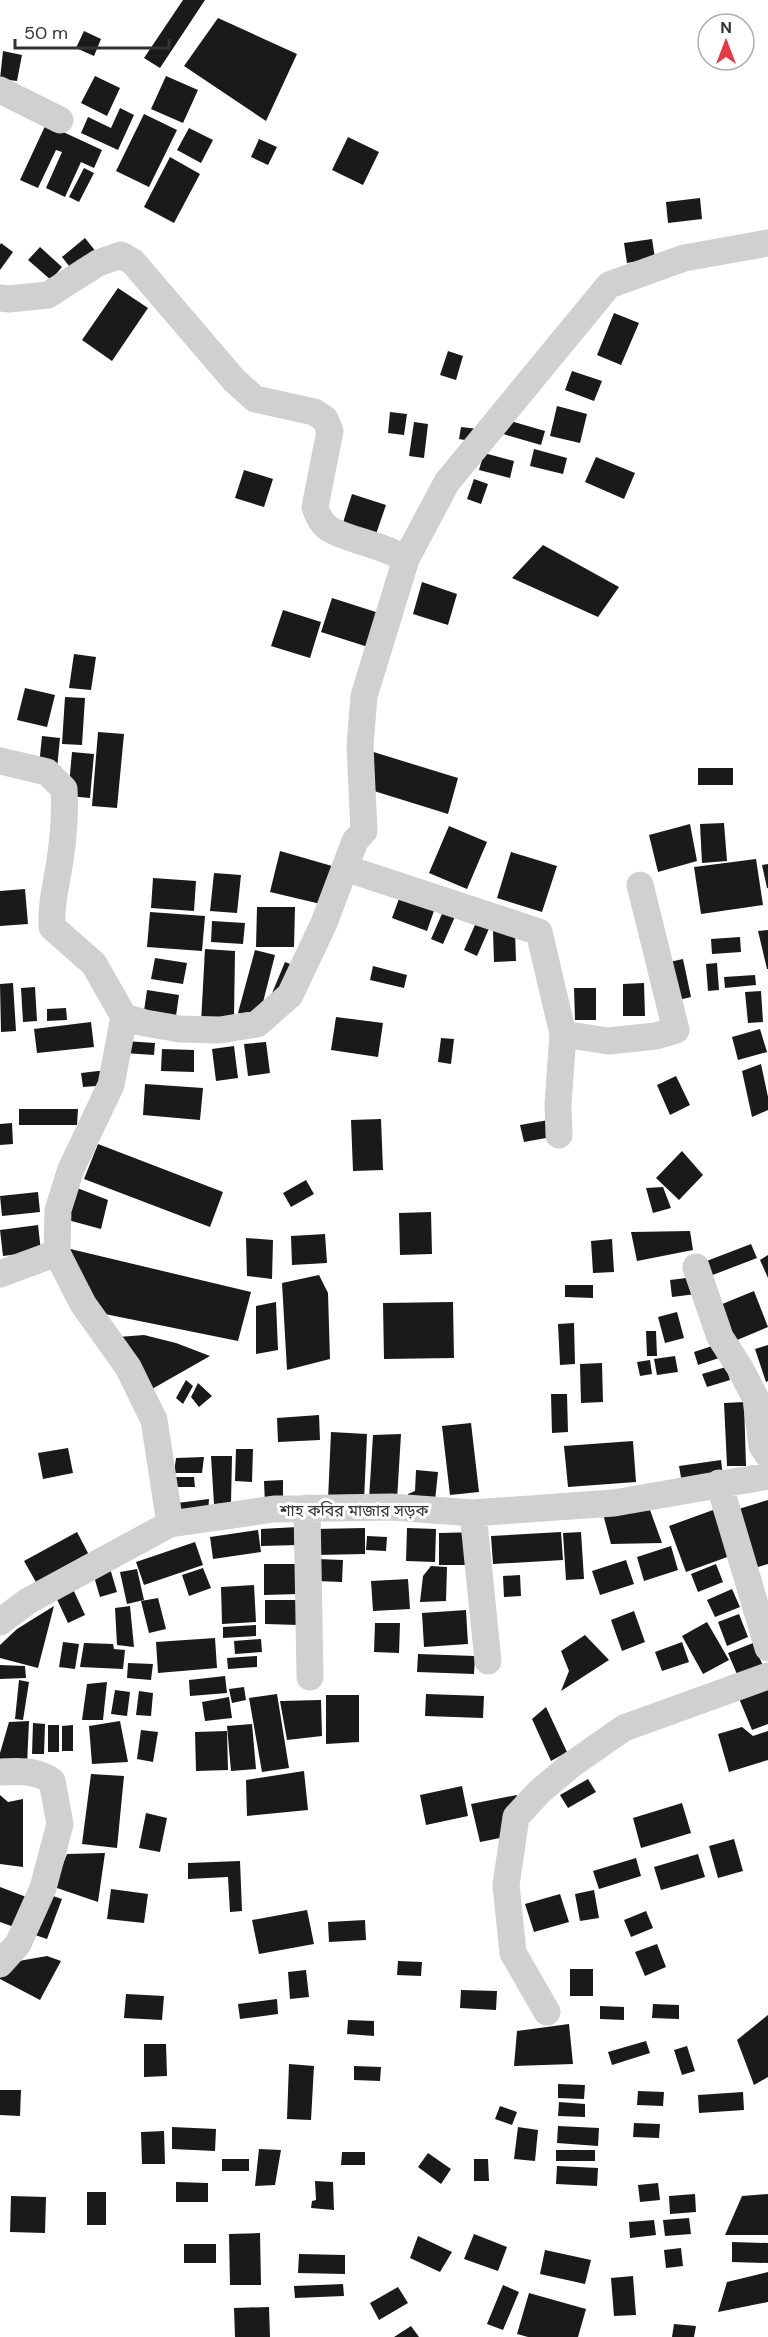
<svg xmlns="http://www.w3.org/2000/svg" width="768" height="2337" font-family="'DM Sans','Noto Sans Bengali',sans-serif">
	<rect width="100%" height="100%" fill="#fff"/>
	<path fill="#1a1a1a" d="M183,0H205L160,68L144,58Z
		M218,18L297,54L266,121L184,66Z
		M84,31L101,39L94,56L76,48Z
		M3,51L22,55L17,81L0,79Z
		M95,76L120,88L107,116L81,103Z
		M166,76L198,90L183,123L151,109Z
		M120,108L134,115L118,150L81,133L88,117L111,128Z
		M144,114L177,130L149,187L116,171Z
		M46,124L102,150L94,168L81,162L65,197L46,188L62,152L56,150L38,188L20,180Z
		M189,128L213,140L201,163L177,150Z
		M348,137L379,152L363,185L332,170Z
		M259,139L277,147L268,165L251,157Z
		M170,157L200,174L174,223L144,207Z
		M84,168L94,173L79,202L69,197Z
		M700,198L702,219L668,223L666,202Z
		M85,238L97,253L73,271L62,257Z
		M652,239L655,258L627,263L624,243Z
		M1,243L13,252L0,270V245Z
		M40,247L62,267L51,280L28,260Z
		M118,288L148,308L112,361L82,340Z
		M614,313L639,323L621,365L597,355Z
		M448,351L463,356L456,380L440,375Z
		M572,371L602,381L594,401L565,390Z
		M557,406L587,414L580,443L550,436Z
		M390,412L407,414L404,435L388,433Z
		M507,420L545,431L541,445L503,434Z
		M414,422L428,424L424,458L409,456Z
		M461,427L478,429L476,442L459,439Z
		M534,449L567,458L563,474L530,466Z
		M484,453L514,461L510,478L479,470Z
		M596,457L635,473L624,499L585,482Z
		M244,470L273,479L264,507L235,498Z
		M474,479L488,484L481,504L467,499Z
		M352,494L386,505L374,540L341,529Z
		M543,545L619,587L598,617L512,578Z
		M422,582L457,594L448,625L413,614Z
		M332,598L379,613L368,647L321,632Z
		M283,610L321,622L310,658L271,646Z
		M74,654L96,657L91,690L69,688Z
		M25,688L55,695L47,727L17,720Z
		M65,697L85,698L82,745L62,744Z
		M98,732L124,734L117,808L92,806Z
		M42,736L60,738L57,769L39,766Z
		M367,750L458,778L448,814L374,791Z
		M72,752L94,754L90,798L68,796Z
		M698,768H733V785H698Z
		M724,823L727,861L702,863L700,824Z
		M690,824L697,861L658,872L649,835Z
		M449,826L487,842L467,889L429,873Z
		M280,851L339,868L325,905L270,892Z
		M511,852L557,866L542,912L497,898Z
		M756,859L763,905L701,914L694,867Z
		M768,864V888H767L762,865Z
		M214,873L241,875L237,913L210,911Z
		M153,878L196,881L194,911L151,908Z
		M25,889L28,924L0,926V891Z
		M401,893L436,905L427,931L392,918Z
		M257,907H295L294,947H256Z
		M445,907L457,912L443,944L431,939Z
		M150,912L205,916L202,951L147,947Z
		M478,918L491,924L477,956L464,950Z
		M212,921L245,923L243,944L211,942Z
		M515,930L516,961L494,962L493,931Z
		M768,930V969H767L758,931Z
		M740,937L741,952L712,954L711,939Z
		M205,949L235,951L234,1018L201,1023Z
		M255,950L275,955L259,1018L238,1013Z
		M155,958L187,963L183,984L151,979Z
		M683,959L691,997L674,1001L665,963Z
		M285,962L298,967L270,998Z
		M717,963L719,990L708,991L706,964Z
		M373,966L407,975L404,988L370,980Z
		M755,975L756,985L725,988L724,977Z
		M13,983L16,1031L1,1032L0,984Z
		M644,983L645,1016H623V984Z
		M35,987L37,1021L23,1022L21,988Z
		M574,988H596V1020H575Z
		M147,990L179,995L176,1016L144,1011Z
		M761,991L763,1022L748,1023L745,992Z
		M66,1008L67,1020L47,1021V1009Z
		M336,1017L383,1023L378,1057L331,1050Z
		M91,1022L94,1047L37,1053L34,1029Z
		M760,1029L767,1052L738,1060L732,1037Z
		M441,1038L454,1039L451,1064L438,1062Z
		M125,1041L155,1043L154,1055L124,1053Z
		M266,1042L270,1073L248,1076L244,1044Z
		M234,1046L238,1078L216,1081L212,1049Z
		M162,1049L194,1050V1072L161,1071Z
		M761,1064L768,1097V1110L752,1117L742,1071Z
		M107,1070L109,1085L83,1087L81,1073Z
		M676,1076L690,1105L670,1115L657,1085Z
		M145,1084L203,1088L200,1120L143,1115Z
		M19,1109H78L77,1125H19Z
		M381,1119L383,1170L353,1171L351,1120Z
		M554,1119L557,1136L524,1142L520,1125Z
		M12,1123L13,1144L0,1145V1124Z
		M98,1144L223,1192L210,1227L84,1179Z
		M682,1151L703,1175L679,1200L656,1178Z
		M306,1180L314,1194L291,1207L283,1193Z
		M72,1186L108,1200L101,1229L64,1219Z
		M663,1187L671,1208L653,1213L646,1188Z
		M38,1192L40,1212L2,1216L0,1196Z
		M431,1212L432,1254L400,1255L399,1213Z
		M38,1225L41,1251L3,1256L0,1230Z
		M690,1231L693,1250L637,1261L631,1232Z
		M325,1234L327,1263L292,1265L291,1236Z
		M246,1238L273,1240L272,1279L247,1276Z
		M612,1239L614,1272L593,1273L591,1241Z
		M751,1244L757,1258L710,1276L704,1262Z
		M62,1247L251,1292L238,1341L95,1312Z
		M768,1255V1278L760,1260Z
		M319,1275L328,1293L330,1359L287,1370L282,1283Z
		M694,1277L696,1294L672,1297L670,1280Z
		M565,1285H593V1298L565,1297Z
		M754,1291L768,1327L730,1343L715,1307Z
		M276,1302L278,1350L256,1354V1306Z
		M453,1302L454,1358L384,1359L383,1303Z
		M677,1312L684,1338L665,1343L658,1317Z
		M574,1323L575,1364L560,1365L558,1324Z
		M646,1331H656L657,1356H647Z
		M144,1335L176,1343L210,1356L152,1389L118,1337Z
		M718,1344L722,1357L698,1365L694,1352Z
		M768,1345V1381L766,1382L755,1349Z
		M675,1356L678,1372L657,1375L654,1359Z
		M650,1360L652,1374L640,1376L637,1362Z
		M602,1363L603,1402L581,1403L580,1364Z
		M726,1367L730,1380L707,1387L702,1374Z
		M186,1380L193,1386L183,1404L176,1398Z
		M198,1383L212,1396L199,1407L191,1397Z
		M551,1394H567L568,1432L552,1433Z
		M744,1402L746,1466H727L724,1403Z
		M319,1415L320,1440L278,1442L277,1418Z
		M471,1423L479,1492L450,1495L442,1426Z
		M331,1432L367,1434L364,1501L328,1500Z
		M401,1434L397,1500L369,1499L373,1435Z
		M633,1441L636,1482L568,1487L564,1446Z
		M68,1448L73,1473L43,1479L38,1453Z
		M236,1449H253L252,1482L235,1481Z
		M211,1456H232L231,1503L214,1504Z
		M204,1457L202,1473H174L176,1458Z
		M721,1460L723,1477L682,1483L679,1466Z
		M416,1470L438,1472L435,1501L409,1502L408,1494L415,1491Z
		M174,1477H194L195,1487H175Z
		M283,1480V1504L265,1505L264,1481Z
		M209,1499L208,1513L179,1518L177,1503Z
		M768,1500V1564L747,1570L729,1512Z
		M650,1510L662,1543L611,1544L603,1514Z
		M713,1510L730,1556L686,1572L669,1526Z
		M298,1527L299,1545L261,1546V1529Z
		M365,1528V1554L316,1555L315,1529Z
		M407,1528L436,1529L435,1562L406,1561Z
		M258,1530L261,1552L213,1559L210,1537Z
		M77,1532L89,1555L37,1584L24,1561Z
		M480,1532L481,1565H439V1533Z
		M561,1532L563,1560L493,1564L491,1536Z
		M581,1532L584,1579L566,1580L563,1533Z
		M367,1536L387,1537L386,1551L366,1550Z
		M195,1542L203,1565L144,1585L136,1562Z
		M671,1546L678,1570L644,1581L637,1557Z
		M317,1559L343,1560L342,1582L316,1581Z
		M626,1560L634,1584L600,1595L592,1571Z
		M264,1564H299V1594L264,1595Z
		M716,1564L723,1582L698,1592L691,1574Z
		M109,1565L117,1592L100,1597L92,1570Z
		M431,1566L447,1567L446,1601L420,1602L423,1576Z
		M203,1568L211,1588L189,1596L182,1575Z
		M137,1569L144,1600L127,1604L120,1572Z
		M520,1575L521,1596L504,1597L503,1576Z
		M408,1579L410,1609L373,1611L371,1581Z
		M254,1585L256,1622L222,1624L221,1587Z
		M72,1587L85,1615L68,1623L55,1595Z
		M732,1589L740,1607L715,1617L707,1600Z
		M158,1598L166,1629L149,1633L141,1601Z
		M265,1600H300L299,1625L265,1624Z
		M54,1606L38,1668L0,1658V1645L17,1629Z
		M130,1606L134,1647L117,1645L115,1608Z
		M466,1610L468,1644L424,1647L422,1613Z
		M634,1611L645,1642L622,1651L611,1620Z
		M739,1614L748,1637L727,1646L718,1622Z
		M707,1622L729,1660L703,1674L682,1636Z
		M375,1623H400L399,1653L374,1652Z
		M256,1625V1636L223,1638V1627Z
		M585,1635L609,1660L561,1691L569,1671L561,1651Z
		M215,1638L217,1668L158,1673L156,1642Z
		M261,1639L262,1652L235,1654L234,1641Z
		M63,1642L79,1644L75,1669L59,1667Z
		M682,1642L689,1662L662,1671L655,1652Z
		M84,1643L113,1644L114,1649L125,1650L123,1669L80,1667Z
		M753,1643L764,1668L739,1679L728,1653Z
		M418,1654L475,1656L474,1674L417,1672Z
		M257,1656V1667L228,1669L227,1658Z
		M128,1663L153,1664L151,1680L127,1678Z
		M0,1665L25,1666L26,1678L0,1679Z
		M225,1676L227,1693L190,1696L189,1680Z
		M19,1680L29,1682L23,1720L15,1719Z
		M107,1682L103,1720H82L87,1684Z
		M768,1685V1724L752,1730L738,1696Z
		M244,1687L246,1700L232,1703L229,1689Z
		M115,1690L130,1692L127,1716L111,1714Z
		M139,1691L153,1693L151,1716L136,1715Z
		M277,1694L289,1768L262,1772L249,1698Z
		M426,1694L484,1696L483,1718L425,1716Z
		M326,1695H359V1742L326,1744Z
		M229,1697L232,1718L205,1721L202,1702Z
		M321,1700L322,1736L287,1740L280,1701Z
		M546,1707L567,1752L551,1761L532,1719Z
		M29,1721L27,1765L0,1766V1753L9,1722Z
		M120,1721L128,1762L92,1764L89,1726Z
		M33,1723L45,1724L44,1754H32Z
		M252,1724L256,1769L231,1771L227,1726Z
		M48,1725H59V1752H48Z
		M73,1725V1751H62V1726Z
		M742,1727L753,1736L768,1731V1760L729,1772L718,1734Z
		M141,1730L158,1732L153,1762L137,1759Z
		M227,1731L228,1770L196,1771L195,1732Z
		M304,1771L308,1810L247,1816L246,1780Z
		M91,1774L124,1776L117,1848L82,1844Z
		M588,1779L596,1792L568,1808L560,1795Z
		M462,1786L468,1816L426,1825L420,1795Z
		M0,1795L8,1802L23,1799V1867L0,1864Z
		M517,1795L505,1837L480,1842L471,1804Z
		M682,1803L691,1833L641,1848L633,1818Z
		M146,1813L167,1818L160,1852L139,1848Z
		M734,1839L743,1871L718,1878L709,1846Z
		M105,1853L98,1902L54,1887L67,1854Z
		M698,1854L705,1877L661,1890L654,1867Z
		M636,1858L641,1876L599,1889L593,1871Z
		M240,1861L242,1911L230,1912L228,1877L188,1879V1863Z
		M0,1887L29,1898L17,1928L0,1922Z
		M111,1889L148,1894L144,1923L107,1919Z
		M594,1890L599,1918L580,1921L575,1894Z
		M47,1894L62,1899L47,1939L32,1934Z
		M560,1894L569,1922L534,1932L525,1904Z
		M307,1910L314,1944L259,1954L252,1920Z
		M646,1911L653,1928L631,1937L624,1920Z
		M365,1920L366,1940L329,1942L328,1922Z
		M657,1944L666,1967L645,1976L635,1952Z
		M47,1956L61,1961L40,2000L0,1979L2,1964Z
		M398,1961L422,1962L421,1976L397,1975Z
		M570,1969H593V1996H570Z
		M306,1970L309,1997L290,1999L288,1972Z
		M461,1990L497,1991L496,2010L460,2008Z
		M126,1994L164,1996L162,2020L124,2018Z
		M277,1999L278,2014L240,2019L238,2004Z
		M653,2004L679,2005V2019L652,2018Z
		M600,2006L624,2007V2020L600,2019Z
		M768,2015V2077L754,2085L737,2040Z
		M348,2020L374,2021V2036L347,2034Z
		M569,2024L573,2064L514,2066L517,2031Z
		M646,2041L650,2053L612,2065L608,2052Z
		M144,2044H166L167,2076L144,2077Z
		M687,2046L695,2071L682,2075L674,2050Z
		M289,2064L314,2066L311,2120L287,2119Z
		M354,2066L381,2067L380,2081L354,2080Z
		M558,2084L585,2085L584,2099L558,2098Z
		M0,2090H21L20,2116L0,2115Z
		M638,2091L664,2092L663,2106L637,2105Z
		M743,2092L744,2110L699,2113L698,2095Z
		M559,2102L585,2104V2117L558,2116Z
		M500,2106L517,2112L512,2125L495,2119Z
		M634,2123L660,2124L659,2138L633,2137Z
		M558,2126L599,2128L598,2146L557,2143Z
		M172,2127L216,2129L215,2151L172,2149Z
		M518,2127L538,2130L535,2161L514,2159Z
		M164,2131L165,2164H142L141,2132Z
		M259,2149L281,2150L275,2185L255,2186Z
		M556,2150H595V2161H556Z
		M342,2152H365V2165H341Z
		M428,2153L451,2169L441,2184L418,2167Z
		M222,2159H249V2171H222Z
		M474,2159H488L489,2181H474Z
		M557,2166L598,2168L597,2186L556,2184Z
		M315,2181L333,2182L334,2210L311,2208L312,2201L316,2200Z
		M176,2182L208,2183V2202H176Z
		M658,2183L660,2200L640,2202L638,2185Z
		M87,2192H106V2225H87Z
		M695,2194L696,2212L670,2214L669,2196Z
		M768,2194V2235H725L742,2196Z
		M11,2196L46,2197L45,2233L10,2232Z
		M689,2218L691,2234L665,2236L663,2220Z
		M654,2220L656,2235L630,2238L629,2222Z
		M260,2233L261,2285H230L229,2234Z
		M474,2234L507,2247L498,2271L464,2259Z
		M418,2236L452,2252L440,2272L410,2258Z
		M732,2242L768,2243V2263L732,2262Z
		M184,2244H216V2263H184Z
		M681,2248L683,2266L666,2268L664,2250Z
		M545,2250L591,2260L585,2284L540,2274Z
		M299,2254L345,2255V2274L298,2273Z
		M768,2272V2302L718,2312L727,2282Z
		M633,2276L636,2315L614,2316L611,2278Z
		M343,2284L344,2296L295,2298L294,2286Z
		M503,2285L519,2292L503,2330L487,2324Z
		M398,2287L408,2303L379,2320L370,2303Z
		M529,2293L586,2309L578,2337H528L517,2334Z
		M269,2307L270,2337H235L234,2308Z
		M674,2324L696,2326L694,2337H672Z
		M411,2326L419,2337H394Z"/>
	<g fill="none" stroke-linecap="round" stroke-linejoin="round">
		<path stroke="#d0d0d0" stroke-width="27" d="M0,90L60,120
			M0,298L9,299L48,295L98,263L121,255L133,262L234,380L255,399L314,412L325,419L330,431L315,507C317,515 323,526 331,530C354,542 381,544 406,559
			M0,761L47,772L64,789C66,821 62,853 56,884C53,899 51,911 52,927L94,964L124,1017
			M345,868L539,932L563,1034L558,1104L559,1135
			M563,1034L608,1041L656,1036L676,1030L640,885
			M696,1267L720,1337L740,1368L756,1399L762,1446L768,1455
			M0,1274L57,1253
			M719,1483L768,1648
			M307,1508L310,1677
			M473,1513L488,1661
			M170,1524L154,1420L128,1367L83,1304L57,1253L58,1210L71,1169L111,1085L124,1017L145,1023L180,1029L220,1030L257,1024L290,995L324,923L355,841L364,831L360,746L364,696L406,559L447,482L609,285L684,258L768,243
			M0,1622L28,1601L170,1524L274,1509L392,1507L473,1513L614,1503L768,1476
			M0,1772C19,1771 36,1770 52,1781L60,1824L43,1888L18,1944L0,1964
			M547,2012L513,1953L506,1885L516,1817L539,1792L571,1765L624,1728L768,1676"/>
	</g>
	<g text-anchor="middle" stroke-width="6" stroke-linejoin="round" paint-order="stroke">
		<g font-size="16" fill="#333" stroke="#fff">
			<text x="354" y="1516">শাহ কবির মাজার সড়ক</text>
		</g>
	</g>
	<g transform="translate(726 42)"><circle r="28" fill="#ffffff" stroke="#adadad" stroke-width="1.5"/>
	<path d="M0-4.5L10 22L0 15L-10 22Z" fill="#e63946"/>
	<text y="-9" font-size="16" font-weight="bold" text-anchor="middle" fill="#333333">N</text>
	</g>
	<path d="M15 39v9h154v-9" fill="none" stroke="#333333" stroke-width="3"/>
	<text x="24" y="39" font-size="18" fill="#333333" stroke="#ffffff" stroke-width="4.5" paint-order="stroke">50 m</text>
</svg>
